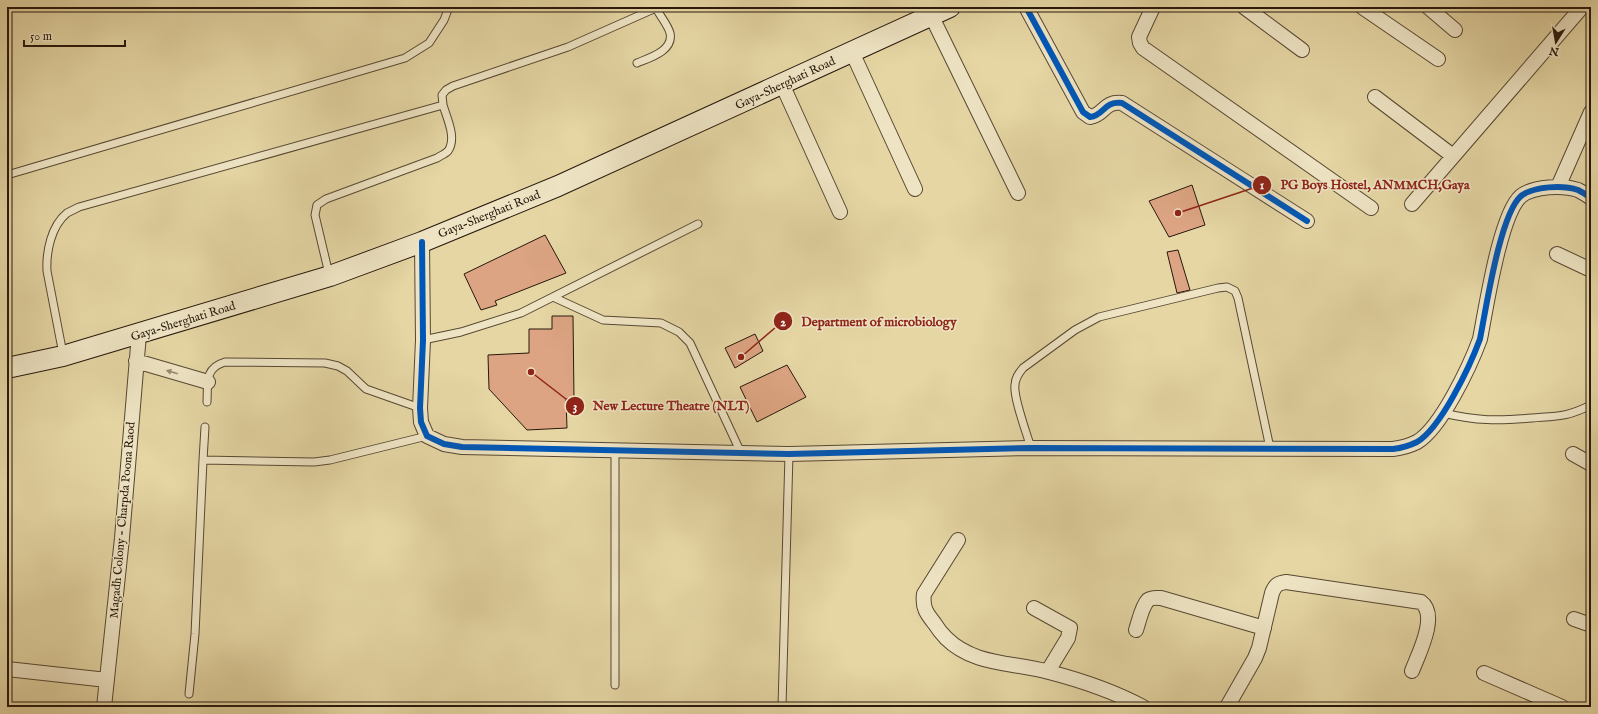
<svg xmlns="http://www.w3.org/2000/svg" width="1598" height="714" font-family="'IM FELL English',serif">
	<rect width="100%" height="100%" fill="#e5d6a4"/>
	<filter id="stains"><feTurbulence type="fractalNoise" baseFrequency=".005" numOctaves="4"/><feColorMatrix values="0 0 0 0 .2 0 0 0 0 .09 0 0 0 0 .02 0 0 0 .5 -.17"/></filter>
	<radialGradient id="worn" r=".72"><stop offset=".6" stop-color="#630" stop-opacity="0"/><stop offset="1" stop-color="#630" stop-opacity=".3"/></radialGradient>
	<path fill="#dca482" stroke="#28180c" d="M1192,185L1205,225L1169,237L1149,201Z
		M545,235L566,273L495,301L497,305L481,310L464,274Z
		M1178,250L1190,290L1177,293L1167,252Z
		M552,316H573L574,399H566L567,428L527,430L489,389L488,355L529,353V329H552Z
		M755,334L763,351L735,368L725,348Z
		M787,365L806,397L757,422L740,387Z"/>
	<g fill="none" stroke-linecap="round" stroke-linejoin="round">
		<g stroke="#574832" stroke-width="9">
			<path id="service" d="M637,63C649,58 674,51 670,33C668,25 660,16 656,8
				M7,175L405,58L429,43L444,20L449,7
				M329,274L315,215L317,205L326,199L437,158C440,156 445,154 448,151C457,138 447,119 443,105
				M553,297L603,320L661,323L679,332L690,343L741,453
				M423,340L461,332L521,313L698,224
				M63,354L47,271C46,252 51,226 67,213C71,211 75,209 79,207L443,105L442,95L446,90L453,86L568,47L656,8L655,7
				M207,402C208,384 204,368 225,362L325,363L338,366L347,371L366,389L420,408
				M1443,413C1477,421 1497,421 1532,418C1558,416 1567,417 1591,405
				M1031,448C1027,434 1013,397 1015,385C1015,378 1019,373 1023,368L1075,330L1099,317L1218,288L1227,287L1235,291L1238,298L1270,448
				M615,450V685
				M203,460L205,427
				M189,694L195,634L203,460L314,462L330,460L427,436
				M782,707L789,454"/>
		</g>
		<g stroke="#574832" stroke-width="16">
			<path id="minor" d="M1026,7L1083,112L1090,117C1105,115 1103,101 1122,103L1307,221
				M1153,7L1139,37L1140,43L1143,48L1371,208
				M1244,7L1302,50
				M1362,7L1438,59
				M1428,7L1455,30
				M931,15L1018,193
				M852,52L915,189
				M782,84L840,212
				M1375,97L1453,156
				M1558,187L1591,112
				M1412,204L1582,7
				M422,242L423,340L420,408L421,422L427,436L444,444L462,447L789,454L1031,448L1393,449C1401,448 1409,446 1417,442C1441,428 1470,366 1480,339C1486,309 1500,214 1521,196C1534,186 1563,185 1578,190C1582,192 1587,195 1591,198
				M1557,254L1591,270
				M136,361L208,382
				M1573,454L1591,464
				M958,540L924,594C922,608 927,614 935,624C938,629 942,634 946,638C974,666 1014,662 1049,672C1080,680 1115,692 1143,707
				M1034,608L1070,628L1068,638L1048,671
				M1574,619L1591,625
				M1136,630C1139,621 1142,606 1148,600C1152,597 1157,598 1161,598L1264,628
				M7,669L107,680
				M1484,673L1562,707
				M104,707L122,538L139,334
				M1227,707L1255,658L1259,648L1272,593C1275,585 1278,583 1286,582L1421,602C1439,615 1418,655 1412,671"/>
		</g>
		<g stroke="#28180c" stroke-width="22">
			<path id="secondary" d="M7,368L63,356L330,276L422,242L558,186L950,7"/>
		</g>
		<use href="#service" stroke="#eee4c4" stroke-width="7"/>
		<use href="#minor" stroke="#eee4c4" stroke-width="14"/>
		<use href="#secondary" stroke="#eee4c4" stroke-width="20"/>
		<g stroke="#eee4c4" stroke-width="8">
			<path id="cycleway" d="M1026,7L1083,112L1090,117C1105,115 1103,101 1122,103L1307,221
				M422,242L423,340L420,408L421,422L427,436L444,444L462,447L789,454L1031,448L1393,449C1401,448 1409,446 1417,442C1441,428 1470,366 1480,339C1486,309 1500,214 1521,196C1534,186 1563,185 1578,190C1582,192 1587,195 1591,198"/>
		</g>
		<use href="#cycleway" stroke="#0057b8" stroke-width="6"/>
	</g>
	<defs><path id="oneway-solid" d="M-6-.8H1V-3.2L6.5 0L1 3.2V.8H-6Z"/></defs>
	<use fill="#958871" href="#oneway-solid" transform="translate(172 372) rotate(-164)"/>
	<g text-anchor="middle" stroke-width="3" stroke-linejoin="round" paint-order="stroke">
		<g font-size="12" fill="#28180c" stroke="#eee4c4">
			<text transform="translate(785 83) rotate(-25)" y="4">Gaya-Sherghati Road</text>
			<text transform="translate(489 214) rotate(-22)" y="4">Gaya-Sherghati Road</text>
			<text transform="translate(183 321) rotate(-17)" y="4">Gaya-Sherghati Road</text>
			<text transform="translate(122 520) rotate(-85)" y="4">Magadh Colony - Charpda Poona Raod</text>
		</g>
	</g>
	<path fill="none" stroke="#8f2418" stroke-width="1.5" d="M1178 213L1262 185M741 357L783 321M531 372L575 406"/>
	<g fill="#8f2418" stroke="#eee4c4" stroke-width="1.5">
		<circle cx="1178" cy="213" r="4"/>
		<circle cx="741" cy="357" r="4"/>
		<circle cx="531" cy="372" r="4"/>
		<circle cx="1262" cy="185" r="10"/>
		<circle cx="783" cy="321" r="10"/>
		<circle cx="575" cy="406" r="10"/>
	</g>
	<g font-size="12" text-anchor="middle" font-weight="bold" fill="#fff">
		<text x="1262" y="189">1</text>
		<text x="783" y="326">2</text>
		<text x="575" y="410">3</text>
	</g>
	<g font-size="13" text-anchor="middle" font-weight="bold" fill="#8f2418" stroke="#eee4c4" stroke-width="3" stroke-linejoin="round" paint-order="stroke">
		<text x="1375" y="189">PG Boys Hostel, ANMMCH,Gaya</text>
		<text x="879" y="326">Department of microbiology</text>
		<text x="671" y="410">New Lecture Theatre (NLT)</text>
	</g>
	<rect width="1598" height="714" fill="none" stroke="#e5d6a4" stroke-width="24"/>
	<rect x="8" y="8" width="1582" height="698" fill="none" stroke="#28180c" stroke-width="2"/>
	<rect x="12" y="12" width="1574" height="690" fill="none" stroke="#28180c"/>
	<g transform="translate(1556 42) rotate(191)" stroke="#eee4c4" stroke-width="3" paint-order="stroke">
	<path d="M0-3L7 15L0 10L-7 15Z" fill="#28180c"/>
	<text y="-6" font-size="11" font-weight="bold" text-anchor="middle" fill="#28180c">N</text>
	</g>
	<path d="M24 40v6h101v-6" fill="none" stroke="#28180c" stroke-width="2"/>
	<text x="30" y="40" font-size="12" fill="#28180c" stroke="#eee4c4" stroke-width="3" paint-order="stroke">50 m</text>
	<rect width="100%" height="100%" filter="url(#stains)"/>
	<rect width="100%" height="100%" fill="url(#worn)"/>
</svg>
